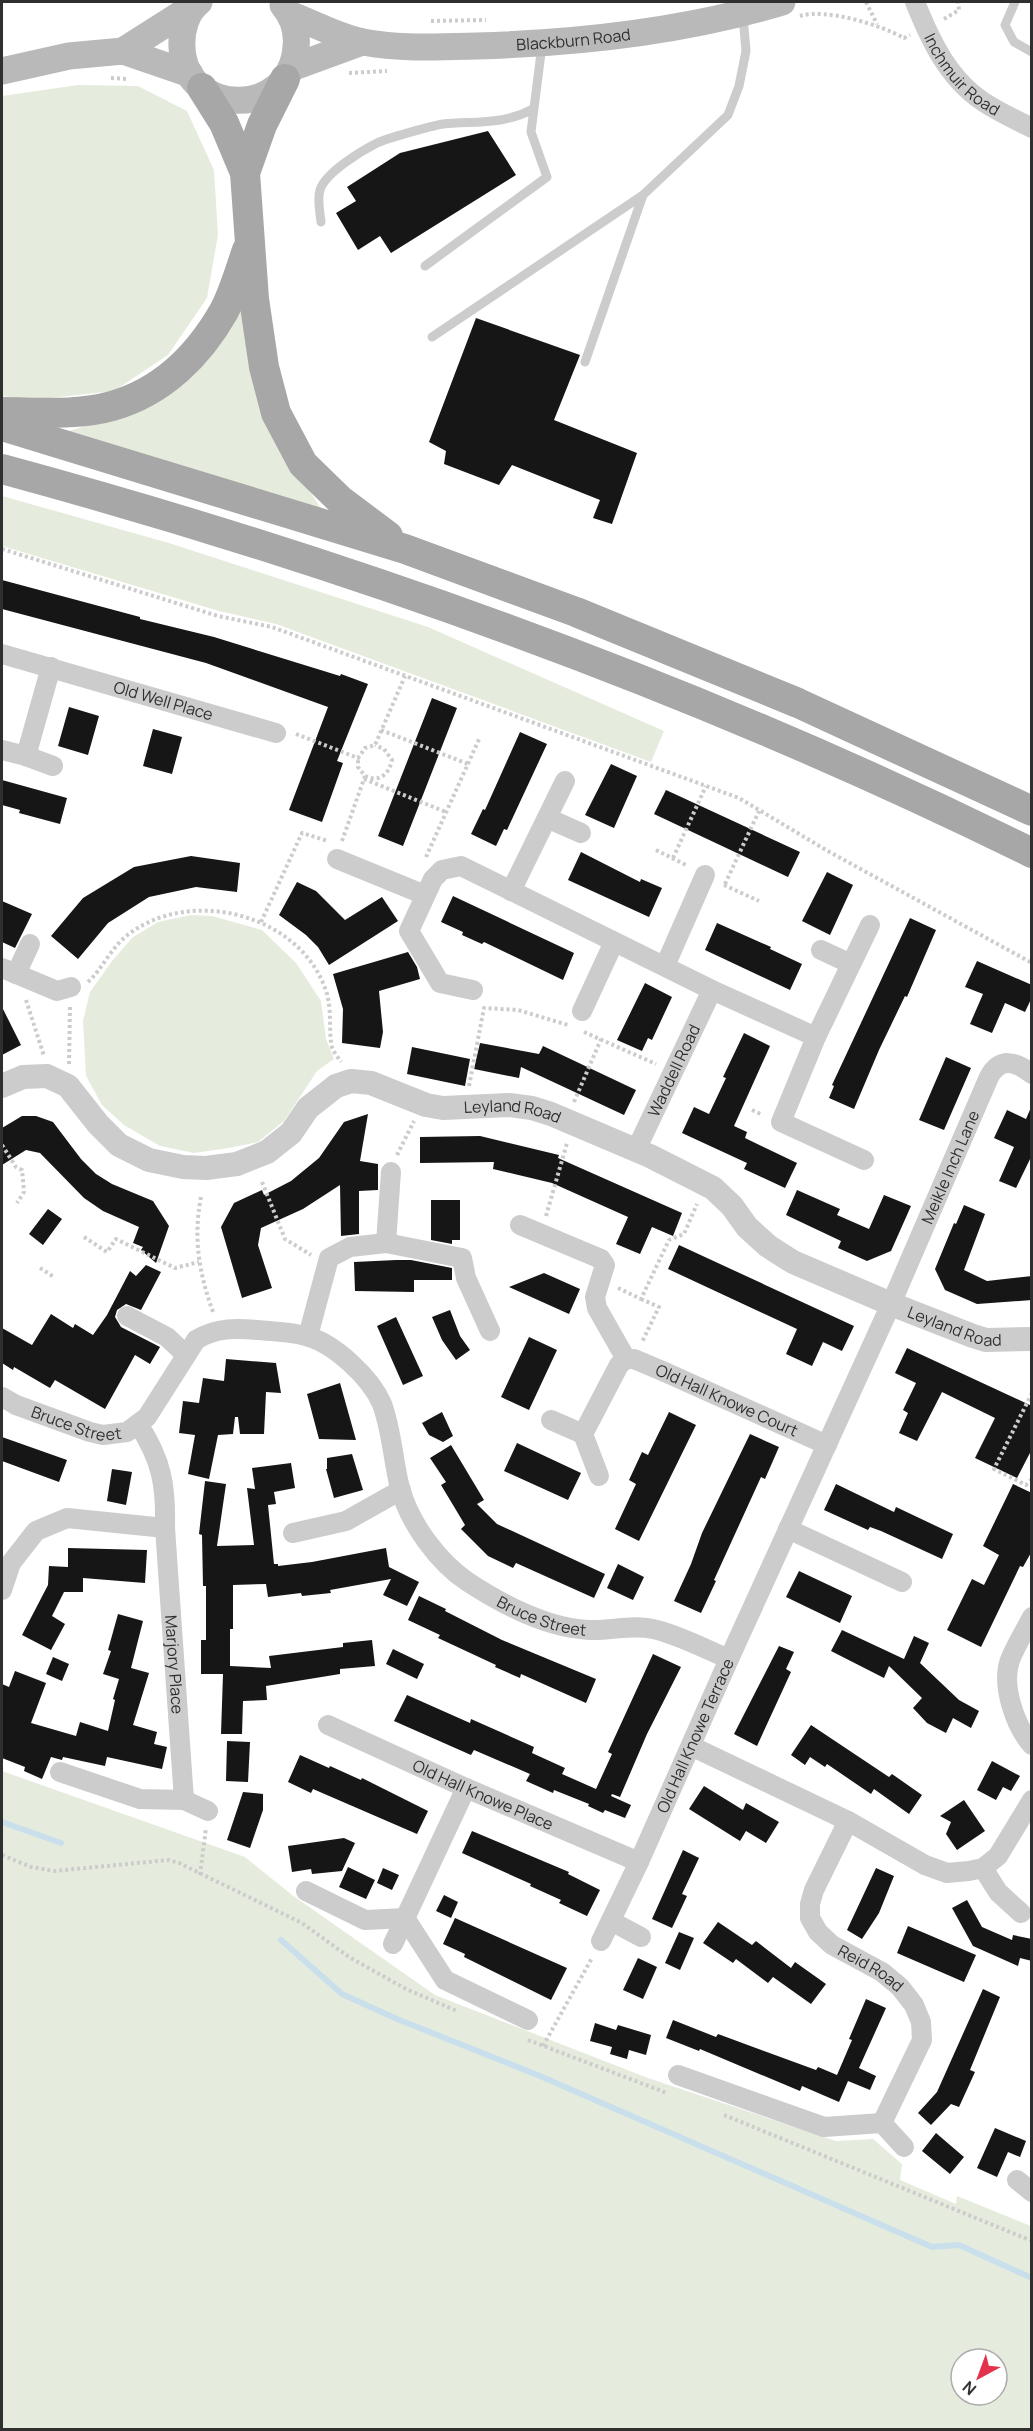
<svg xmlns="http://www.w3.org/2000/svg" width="1033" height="2431" font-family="Manrope,sans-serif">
	<rect width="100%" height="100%" fill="#fff"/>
	<path fill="#e6ecdd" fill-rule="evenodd" d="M78,85L138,86L187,111L214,170L218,235L207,298L168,355L114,391L32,400L2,396V96Z
		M249,297L286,454L322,510L62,433L144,409Z
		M2,496L169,543L428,627L664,731L651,762L276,624L219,611L2,546Z
		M191,915L212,916L262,930L296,963L321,1001L326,1039L334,1059L317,1071L284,1121L258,1142L229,1148L194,1153L160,1146L124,1125L102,1105L86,1076L83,1021L90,992L112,961L133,937L158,922Z
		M2,1771L245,1857L292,1895L435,1995L648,2078L836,2141L873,2139L902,2164L900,2180L956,2204L957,2196L1031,2226V2429L2,2430ZM961,2359H997V2395H961Z"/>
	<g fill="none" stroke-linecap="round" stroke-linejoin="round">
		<path stroke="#c9e0ec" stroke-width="6" d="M2,1822L61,1843
			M281,1940L342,1994L397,2019L540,2076L932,2247L959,2245L1032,2278"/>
	</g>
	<path fill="#161616" d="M488,131L516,175L391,253L380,236L358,250L336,213L356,201L347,187L400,153Z
		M476,318L580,355L554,420L637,453L612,524L593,518L600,500L512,465L499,485L444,464L446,451L429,442Z
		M2,580L140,617V619L214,637L340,676L341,674L368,684L337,761L343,763L322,822L289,810L328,707L206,663L2,609Z
		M432,698L457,708L403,846L378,836Z
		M69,707L99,716L88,755L58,746Z
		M153,729L182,737L172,774L143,766Z
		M520,732L547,744L507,830L504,829L496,846L471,834L483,809L485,810Z
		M611,764L637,776L614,828L585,815Z
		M2,780L67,798L60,824L19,813L20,810L2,805Z
		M666,790L800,852L788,877L654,814Z
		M581,852L640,882L641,879L662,888L649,917L568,880Z
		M191,856L240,863L237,892L196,887L149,897L108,923L78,959L51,936L83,898L134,867Z
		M827,872L853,885L830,935L802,921Z
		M297,882L316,891L345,920L382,897L398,921L329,965L318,947L306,935L279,915Z
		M453,896L574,953L563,980L484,942L482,944L462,935L463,932L441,922Z
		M2,901L32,914L15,948L2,942Z
		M910,918L936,930L907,997L905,996L879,1050L854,1109L829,1098L834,1086L832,1085Z
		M717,923L771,947L770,949L802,964L790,990L705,950Z
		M408,952L417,967L420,979L379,991L383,1032L380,1048L342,1043L343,1009L333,974Z
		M977,961L1032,985V997L1025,1012L1005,1003L992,1033L970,1024L983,994L965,987Z
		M645,983L672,997L652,1040L648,1038L642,1051L617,1040Z
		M2,1007L21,1045L2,1055Z
		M744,1033L770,1046L734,1126L747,1132L745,1138L797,1163L785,1188L744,1169L747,1163L682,1133L694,1107L709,1114L726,1078L723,1077Z
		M480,1043L539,1054L543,1046L636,1090L624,1115L521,1067L519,1078L474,1069Z
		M412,1047L470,1059L465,1086L407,1074Z
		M946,1057L971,1068L944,1130L919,1120Z
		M1032,1105V1155L1016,1188L999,1181L1014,1147L994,1138L1007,1110L1026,1119Z
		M368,1114L360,1161L378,1164V1190L359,1191V1234L341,1236L340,1185L303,1209L261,1228L258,1245L272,1288L242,1298L221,1227L234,1203L262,1190L264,1195L291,1181L319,1158L344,1122Z
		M22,1116H36L53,1122L81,1159L96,1174L112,1184L153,1201L169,1226L156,1263L141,1250L143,1247L133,1243L139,1227L103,1211L84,1198L40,1153L26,1150L2,1165V1128Z
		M480,1136L559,1155L558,1158L682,1213L673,1236L652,1227L640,1254L616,1244L628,1217L552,1183L493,1169L494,1162L420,1163V1137Z
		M797,1190L840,1209L837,1215L869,1229L884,1195L911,1206L891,1251L867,1261L838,1248L841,1241L786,1215Z
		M431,1200H460V1240H452V1244L431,1240Z
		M964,1205L985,1214L964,1270L987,1281L1032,1276V1300L977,1304L945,1290L935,1269L954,1223L956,1224Z
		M48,1209L62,1219L43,1245L29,1234Z
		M679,1245L854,1326L842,1351L823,1342L812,1366L786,1354L797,1329L668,1269Z
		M396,1260H411L452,1268V1280H414V1292L355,1291L354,1262Z
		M146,1265L161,1272L141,1310L126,1304L117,1310L115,1317L121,1327L160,1347L150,1364L135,1355L105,1409L55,1380L50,1388L14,1367L13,1370L2,1363V1328L32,1345L51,1314L73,1328L75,1324L93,1335L107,1315L130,1271L136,1276Z
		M544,1273L580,1289L569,1314L509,1287Z
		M450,1310L460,1336L470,1350L456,1360L442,1340L432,1317Z
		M396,1317L423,1376L403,1385L377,1326Z
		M529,1337L557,1350L529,1410L501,1397Z
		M907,1348L1032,1406V1449L1017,1478L975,1458L995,1418L942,1392L917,1441L899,1433L908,1413L903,1410L916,1383L895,1373Z
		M226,1359L276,1363L281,1393L266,1392L264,1434H240L238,1417H235L233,1434L218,1435L209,1479L188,1474L195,1435L179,1433L183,1401L199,1403L203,1378L224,1381Z
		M340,1383L356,1440L319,1439L307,1394Z
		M442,1412L453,1436L443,1442L429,1435L422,1423Z
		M669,1412L696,1425L639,1541L615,1529L636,1484L629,1480L642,1452L648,1455Z
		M750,1434L779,1447L765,1479L761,1477L714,1580L716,1581L701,1613L674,1601L691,1564L702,1533Z
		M2,1437L67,1460L59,1482L2,1461Z
		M517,1443L581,1473L568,1500L504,1471Z
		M451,1445L484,1500L477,1504L497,1524L605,1574L594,1598L516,1563L513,1568L488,1556L461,1529L465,1525L441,1485L446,1482L430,1458Z
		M352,1454L363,1490L334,1498L326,1469H327V1458Z
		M291,1463L295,1488L274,1492L276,1504L268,1505L274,1564H278V1566L312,1562L386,1548L389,1567L419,1582L407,1606L383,1595L391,1579L330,1590L331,1593L302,1596L301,1593L268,1597L266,1584L233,1585V1629H230V1666L271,1668L269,1656L343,1647V1643L372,1640L375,1666L340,1669V1674L266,1686L267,1700L243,1701L242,1734H221L223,1674H201V1640H206V1586H203L202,1535L199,1534L205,1481L226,1484L217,1546L254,1545L247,1488L255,1489L252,1468Z
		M112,1469L132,1472L126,1505L107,1501Z
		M836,1484L894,1512L896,1507L953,1534L942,1559L881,1531L870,1527L868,1530L824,1510Z
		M1013,1484L1032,1493V1551L1023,1567L1020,1566L981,1647L947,1630L972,1579L984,1585L999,1555L983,1546Z
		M68,1548L147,1550L145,1583L83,1578V1592H64L52,1616L65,1624L51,1650L22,1635L48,1585L49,1566L68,1567Z
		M618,1564L644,1577L633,1600L607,1588Z
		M799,1571L852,1596L840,1623L786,1597Z
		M419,1596L446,1609L445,1611L502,1640L596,1679L586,1703L521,1674L520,1678L495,1667L496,1665L438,1638L440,1635L408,1620Z
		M118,1614L143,1621L131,1668L149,1673L133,1725L157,1732L154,1744L167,1747L162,1769L107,1757L105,1766L63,1757L62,1760L51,1757L42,1779L24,1771L25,1767L2,1758V1684L9,1687L15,1671L46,1683L31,1723L76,1736L80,1722L108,1731L115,1700L113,1699L119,1679L103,1674L111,1651L108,1650Z
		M842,1630L904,1659L914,1636L929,1643L920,1663L959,1700L979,1711L971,1728L953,1718L946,1733L927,1723L913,1708L922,1698L889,1666L884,1678L831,1651Z
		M779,1646L794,1652L786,1669L791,1672L757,1746L734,1734Z
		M393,1649L424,1664L417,1679L386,1664Z
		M653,1654L681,1667L647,1734L620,1797L612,1794L611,1796L631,1805L625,1818L605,1810L603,1813L588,1806L589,1804L554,1790L553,1793L526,1781L530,1774L474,1750L471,1755L394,1721L407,1695L470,1723L471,1719L534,1747L532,1753L565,1768L562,1774L596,1789L612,1754L608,1752Z
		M53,1657L69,1664L62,1681L46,1674Z
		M811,1725L889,1777L892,1774L922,1795L909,1814L874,1789L871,1794L827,1764L825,1767L810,1757L805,1765L791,1755Z
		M227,1741L250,1742L248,1782L226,1781Z
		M300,1755L329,1768L330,1766L361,1780L362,1778L428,1811L417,1834L313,1789L311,1793L288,1782Z
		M992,1761L1020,1776L1011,1791L1003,1787L996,1800L977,1790Z
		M704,1786L743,1810L746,1803L779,1822L766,1843L746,1831L740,1841L689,1809Z
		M243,1792L263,1794V1810L250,1848L227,1840Z
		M964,1800L985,1831L957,1850L946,1834L951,1822L940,1816Z
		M472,1831L569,1872L568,1874L600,1890L587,1916L559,1903L561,1900L530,1886L531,1884L462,1853Z
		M344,1838L355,1843L342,1871L312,1874L311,1869L292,1872L288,1846Z
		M683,1850L699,1858L682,1894L687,1896L672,1928L652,1919Z
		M348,1867L375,1880L366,1899L339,1887Z
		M383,1868L399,1875L392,1890L377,1883Z
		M876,1868L894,1876L879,1913L862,1939L847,1930Z
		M444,1895L458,1902L451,1918L436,1911Z
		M967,1900L982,1927L1012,1940L1013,1935L1032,1939V1961L1020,1958L1018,1966L973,1946L952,1908Z
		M455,1918L567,1968L551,2000L464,1957L465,1954L443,1944Z
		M718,1922L752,1945L756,1941L791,1968L795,1962L826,1984L811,2004L773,1977L768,1983L736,1959L733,1963L703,1943Z
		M908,1926L976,1955L964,1982L897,1953Z
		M679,1932L694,1938L680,1970L665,1963Z
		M638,1958L657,1967L643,1999L623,1990Z
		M983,1989L1000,1997L970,2070L975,2072L959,2107L951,2104L931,2125L918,2113L937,2092Z
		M866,1999L886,2008L859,2068L876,2076L870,2090L848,2081L839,2102L802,2086L800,2091L700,2049L699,2051L666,2038L673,2020L716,2037L718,2034L816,2070L818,2067L837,2075L852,2040L849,2039Z
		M595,2023L616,2030L618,2025L651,2035L646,2055L629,2050L627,2059L610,2054L612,2047L590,2041Z
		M995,2128L1026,2141L1020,2157L1008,2152L997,2177L977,2168Z
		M936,2133L964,2157L950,2174L922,2151Z"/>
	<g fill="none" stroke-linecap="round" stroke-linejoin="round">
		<path stroke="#ccc" stroke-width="4" stroke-dasharray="3 3" stroke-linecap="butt" d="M866,2L877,24
			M800,16C826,8 881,25 904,38L910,35
			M944,19L959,10L958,2
			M431,21L486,20
			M349,73L387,71
			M111,78L128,79
			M2,549L218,616L272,627L739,798L826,850L1032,963
			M381,730L468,764
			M296,734L358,758L365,748L375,745L405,676
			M365,776C380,783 389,774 392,760L384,749L375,745
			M364,779L446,812
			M342,841L365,776L358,767V758
			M656,850L688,866
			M426,857L480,737
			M673,858L706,786
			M725,884L759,811
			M724,885L759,901
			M261,922L302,833L328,841
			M88,982C103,968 112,946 129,934C191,887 298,914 325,988C332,1006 329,1024 331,1042C331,1049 337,1056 341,1062
			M26,1000L44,1056
			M584,1032L656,1064
			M69,1064L70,1006
			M469,1086L484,1008L518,1010L568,1025
			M574,1102L601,1039
			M752,1110L763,1115
			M2,1145L16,1167L22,1170L24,1192L17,1203
			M397,1155L414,1121
			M262,1182L285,1239L311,1255
			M201,1197C193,1238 199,1273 213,1312
			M546,1216L567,1143
			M84,1237L107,1252L116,1239L175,1268L199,1262
			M40,1268L54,1277
			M618,1288L641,1299L669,1240L684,1234L697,1204
			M641,1299L659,1307L642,1342
			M1032,1393L994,1469L1026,1485L1032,1479
			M2,1855L31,1867L54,1871L169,1860L179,1863L302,1923L349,1957L406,1989L457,2011
			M200,1875L206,1828
			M528,2040L667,2093
			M543,2046L592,1958
			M724,2115L1032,2241"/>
		<path stroke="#ccc" stroke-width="9" d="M1015,2L1005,25L1014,42L1032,52
			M321,222C320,212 317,200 320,190C325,173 361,151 377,143C388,138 431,126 443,124C475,121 504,125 533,109
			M425,266L547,177L531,132L542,45
			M432,337L643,195
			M585,362L643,195L728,115L739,86L746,51L743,16"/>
		<g stroke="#ccc" stroke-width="20">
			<path id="s1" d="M915,2C931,42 950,83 990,106C1003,114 1018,121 1032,128"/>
			<path id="s2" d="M2,654L276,733"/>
			<path d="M51,667L26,756L53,766"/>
			<path d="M2,750L26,756"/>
			<path d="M547,818L581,833"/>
			<path d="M337,859L425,895"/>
			<path d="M511,891L565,781"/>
			<path d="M821,950L851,964"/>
			<path d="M665,966L705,875"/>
			<path d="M2,968L57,991L71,987"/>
			<path d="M16,974L30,944"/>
			<path d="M473,990L440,983L409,931L433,879L442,870L461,866L712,990"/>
			<path d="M582,1011L614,942"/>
			<path d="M816,1037L870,925"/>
			<path id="s3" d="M636,1150L712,990L816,1037L781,1122L864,1160"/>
			<path id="s4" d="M520,1225L601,1259L605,1265L595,1297L597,1308L626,1359H634L667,1373L827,1445"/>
			<path d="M386,1243L391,1172"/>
			<path d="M127,1316L167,1337L186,1355"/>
			<path d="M308,1336L329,1258L350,1247L386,1243L462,1258L466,1278L490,1331"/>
			<path id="s5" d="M2,1397L16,1405L90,1432L103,1435L127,1432L147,1417L196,1340C219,1325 244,1329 270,1331C282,1332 295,1333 306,1336C334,1343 371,1378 382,1404C392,1431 393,1461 400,1488C410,1524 438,1562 468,1582C503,1605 548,1628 589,1630C611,1631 632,1624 653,1629C677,1634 705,1649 729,1659"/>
			<path d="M551,1420L583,1434"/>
			<path d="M138,1424C162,1460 166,1486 165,1528"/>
			<path d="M599,1476L583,1434L619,1365L626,1359"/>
			<path d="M788,1529L902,1582"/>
			<path d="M293,1533L346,1521L401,1490"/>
			<path id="s6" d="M2,1590L11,1563L36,1531L67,1518L165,1528L184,1800"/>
			<path d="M1032,1617C1025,1631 1016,1645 1010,1660C1001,1685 1015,1726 1032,1745"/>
			<path id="s7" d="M328,1725L466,1788L639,1862"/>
			<path d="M691,1746L848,1821L925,1865L947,1873L969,1871L983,1868L998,1856L1032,1800"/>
			<path d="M60,1772L140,1799L184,1800L208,1811"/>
			<path id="s8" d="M848,1821L814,1890L810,1904V1918L818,1932L832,1945L882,1972L900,1987L914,2005L921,2022L922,2040L882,2123"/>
			<path d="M983,1868L998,1892L1021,1913"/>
			<path d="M306,1891L365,1920L405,1918L445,1980L528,2020"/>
			<path d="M611,1921L641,1937"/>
			<path id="s9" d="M601,1941L639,1862L729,1659L891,1304L989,1077C1000,1057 1015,1061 1032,1074"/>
			<path d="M393,1944L466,1788"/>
			<path d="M678,2075L824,2127L882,2123L904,2147"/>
			<path d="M1017,2180L1032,2192"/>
		</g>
		<path stroke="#ccc" stroke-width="24" id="s10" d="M2,1086L23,1077L47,1076L68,1086L98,1124L119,1145L149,1160L183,1167L206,1168L237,1164L267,1152L291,1133L308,1108L336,1086L351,1081L371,1083L426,1105L443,1108L509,1105L532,1108L551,1114L650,1156L713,1188L732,1206L747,1227L768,1246L793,1262L891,1304L973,1336L986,1340L1032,1339"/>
		<g stroke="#b9b9b9" stroke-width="27">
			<path d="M199,2C186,12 181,31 182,47C184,117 291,119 296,47C298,30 293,17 283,5"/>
			<path id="s11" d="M291,15C313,23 340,38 363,42C399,49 441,47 477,46C578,43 686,31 782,2"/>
			<path d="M123,51L192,7"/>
			<path d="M291,68L362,42"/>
			<path d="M2,71L69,56L123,51L190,74"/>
		</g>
		<path stroke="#a7a7a7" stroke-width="30" d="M202,88L224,123L245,173L254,299L264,367L276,413L303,464L340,500L388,536
			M245,173L262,125L285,79
			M2,412C37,412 77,416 112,406C162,392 199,355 224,311C234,292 240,270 247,250
			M2,426L405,549L576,612L798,703L1032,811
			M2,469C356,565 702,690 1032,853"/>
	</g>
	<g text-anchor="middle" stroke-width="6" stroke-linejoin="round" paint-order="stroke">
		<g font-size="16" fill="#2f2f2f" stroke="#fff">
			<text dy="6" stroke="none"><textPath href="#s11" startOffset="288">Blackburn Road</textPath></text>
			<text dy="6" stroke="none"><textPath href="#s1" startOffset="88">Inchmuir Road</textPath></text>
			<text dy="6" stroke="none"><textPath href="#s2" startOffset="168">Old Well Place</textPath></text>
			<text dy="6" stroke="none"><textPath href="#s3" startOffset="88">Waddell Road</textPath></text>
			<text dy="6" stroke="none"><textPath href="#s10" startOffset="582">Leyland Road</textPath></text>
			<text dy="6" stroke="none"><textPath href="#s9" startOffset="849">Meikle Inch Lane</textPath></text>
			<text dy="6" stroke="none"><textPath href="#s10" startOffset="1084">Leyland Road</textPath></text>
			<text dy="6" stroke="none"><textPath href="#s4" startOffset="308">Old Hall Knowe Court</textPath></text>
			<text dy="6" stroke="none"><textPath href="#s5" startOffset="80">Bruce Street</textPath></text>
			<text dy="6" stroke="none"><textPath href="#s5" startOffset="752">Bruce Street</textPath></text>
			<text dy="6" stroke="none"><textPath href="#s6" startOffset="338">Marjory Place</textPath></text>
			<text dy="6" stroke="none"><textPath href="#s9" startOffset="226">Old Hall Knowe Terrace</textPath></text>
			<text dy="6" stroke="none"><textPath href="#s7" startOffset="170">Old Hall Knowe Place</textPath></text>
			<text dy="6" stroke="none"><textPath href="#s8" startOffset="186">Reid Road</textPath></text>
		</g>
	</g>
	<rect width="1033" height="2431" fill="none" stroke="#2f2f2f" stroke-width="6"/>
	<g transform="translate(979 2377) rotate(221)"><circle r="28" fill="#ffffff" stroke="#acacac" stroke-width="1.5"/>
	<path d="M0-4.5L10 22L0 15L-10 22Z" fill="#e4324c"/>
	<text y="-9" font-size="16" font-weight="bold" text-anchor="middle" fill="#2f2f2f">N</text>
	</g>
</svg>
